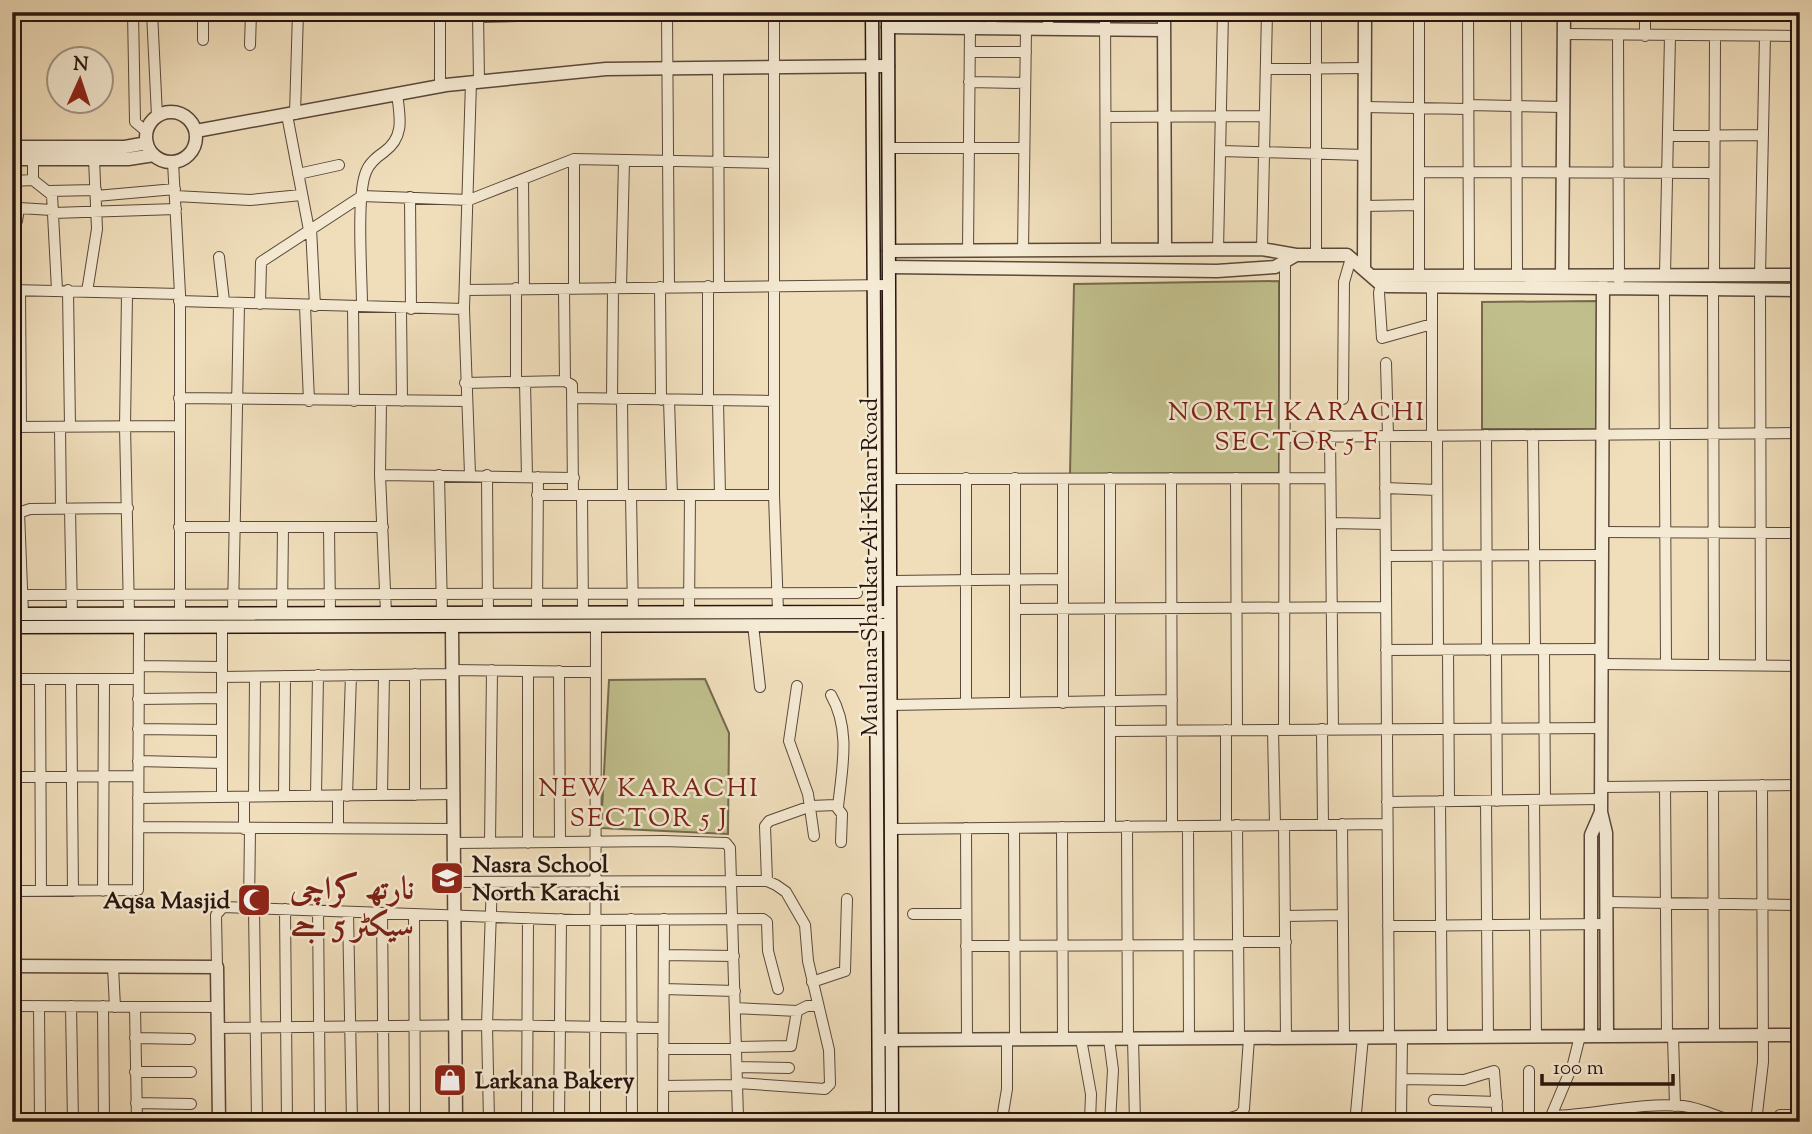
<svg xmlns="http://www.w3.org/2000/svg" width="1812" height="1134" font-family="'Sorts Mill Goudy',Amiri,serif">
	<rect width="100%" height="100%" fill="#f0debb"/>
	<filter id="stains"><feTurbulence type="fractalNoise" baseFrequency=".00286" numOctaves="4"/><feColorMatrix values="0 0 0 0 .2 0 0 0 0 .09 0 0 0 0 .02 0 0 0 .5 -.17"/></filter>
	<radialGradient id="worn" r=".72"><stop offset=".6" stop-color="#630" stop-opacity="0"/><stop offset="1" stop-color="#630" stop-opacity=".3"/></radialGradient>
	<path fill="#c0bf8c" stroke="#746a4e" stroke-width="2" d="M1279,281V473L1070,474L1074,284Z
		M1597,301L1596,429H1482V302Z
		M705,679L729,733L728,834L601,828L609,680Z"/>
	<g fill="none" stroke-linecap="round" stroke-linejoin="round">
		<g stroke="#5a483a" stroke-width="12">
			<path id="minor" d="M133,12L135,122L147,132
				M152,12L157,116
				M203,12V40
				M440,12V86
				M478,12L479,81
				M730,12L774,14
				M774,12V495L778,612
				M1048,12V29
				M1105,12L1106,250
				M1468,12L1469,275
				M1516,12L1517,274
				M667,13L669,287
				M478,17L691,12
				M938,28V12
				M991,29L992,12
				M1564,34L1800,36
				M1618,35L1619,280
				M1645,36V12
				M250,45L251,12
				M970,52H1026
				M718,67L719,286
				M1266,69L1364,68
				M969,82L1025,83
				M1468,105L1563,107
				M1365,107L1468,109
				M295,114L298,12
				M287,115L309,230
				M1106,117L1264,116
				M1668,136L1763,135
				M888,148H1024
				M1221,151L1364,155
				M33,159V180L52,195L57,290
				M574,159V289
				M173,162L180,294V613
				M1419,172L1714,173
				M298,174L339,165
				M523,179L524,288
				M12,181L33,180
				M49,191L96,190
				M96,196L175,189
				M175,196L250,200L301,195
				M410,197L411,309
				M1364,206L1419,205
				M53,213L176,209
				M12,223L17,221L19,208L52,210
				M311,228L315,306
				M1262,249L1267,12
				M968,250L970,28
				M1218,250L1223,12
				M1023,251L1026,29
				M1316,254V12
				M219,257L224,301
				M1419,275V12
				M1665,275L1670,36
				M1760,275L1765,36
				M1714,276L1715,36
				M1381,283L1379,293L1382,338L1432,324
				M708,286V400
				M660,287L661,400
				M1432,287V436
				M516,288V382
				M621,288L624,161
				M1664,288L1666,664
				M1713,288L1714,665
				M1760,289L1761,665
				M12,290L180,294
				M20,290L21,427
				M68,290L70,427
				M466,290L890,285
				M564,290L565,381
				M87,292L97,229L94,159
				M127,295L125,426L129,613
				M179,301L464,309
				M260,304L261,262L362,196L469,200L574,159L774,163
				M305,306L309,401
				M362,306C362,277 356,195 366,172C369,163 377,157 384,152C405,137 400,117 397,94
				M353,307L354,401
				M401,309L402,401
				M1386,363L1388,436
				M525,382L527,477
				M465,383L565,381L572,385L573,495
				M179,398L466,401
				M573,398L774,401
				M612,399L613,288
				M622,399L623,495
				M1343,399L1344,282L1351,258
				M669,400L672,495
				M718,401L720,495
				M381,402L380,475L386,613
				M12,427L179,426
				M60,427L61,509
				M1486,435L1487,650
				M1533,435L1535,649
				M1330,436L1333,729
				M1385,436L1389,1037
				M1437,436L1438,650
				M1284,437L1800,433
				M470,474L464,309L471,82
				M380,475L574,478
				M439,475L442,612
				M487,475L488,612
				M966,478V704
				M1015,478V703
				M1110,478V827
				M1171,478L1172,826
				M1236,478L1237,730
				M889,479L1330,478
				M1063,479V703
				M1385,488L1437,490
				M537,495H774
				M582,495L583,612
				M631,495L633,612
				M70,509L72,614
				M19,512L23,614
				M12,515L30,509L128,508
				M1331,523L1385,524
				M179,527H383
				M329,527L330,613
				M1602,532L1800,533
				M1386,556L1602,555
				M891,581L1063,579
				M12,595L857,593
				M1015,609L1386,607
				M537,612L538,477
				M689,612L690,495
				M233,613L239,304
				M282,613L283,527
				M753,625L760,687
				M1544,649L1545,800
				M1386,650L1602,649
				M1448,650L1449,801
				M1496,650L1497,801
				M1602,664L1800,666
				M139,666L221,667
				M452,670L595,672
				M559,671L560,842
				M222,677L452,674
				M12,679H138
				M40,679L41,891
				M71,679L73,891
				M797,686L789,741L808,794L814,836
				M831,695C851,730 842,768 838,807
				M138,699L222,698
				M891,705L1172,700
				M138,729L222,730
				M1322,729L1323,825
				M1226,730V825
				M1273,730L1275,825
				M1284,730L1285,258
				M1110,731L1602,728
				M138,761L222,763
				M12,777L138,776
				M1713,786L1714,1036
				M1602,787L1800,785
				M1665,787L1667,1036
				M382,795L384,675
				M415,795V674
				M254,796L255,677
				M284,796L285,676
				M316,796L318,675
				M347,796L351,675
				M222,797V627
				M244,797V829
				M138,798L454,794
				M1534,800L1536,1037
				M1440,801L1442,1037
				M1486,801L1488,1037
				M1387,802L1601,799
				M1342,824L1344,1037
				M1237,825L1239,1038
				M1284,825L1286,1038
				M1127,826L1128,1038
				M1188,826L1189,1038
				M138,827L452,829
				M338,827V796
				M1062,827L1063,1039
				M966,828L967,1039
				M1014,828L1015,1039
				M891,829L1387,824
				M453,843L663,841L726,843L730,848L738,1118
				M490,843L492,670
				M528,843V671
				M767,881L765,826L769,821L811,806L835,805L842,814L841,842
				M454,882L731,881H767L776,885L786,892L805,925L808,961L829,1050L830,1084L825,1089L738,1083
				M12,891L138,890L139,627
				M103,891L104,679
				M1607,902L1800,905
				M249,908L250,829
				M254,908L257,1122
				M285,909L287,1122
				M318,910L320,1122
				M348,912L352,1122
				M382,913L384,1122
				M414,914L415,1122
				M913,914H966
				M1285,916L1343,915
				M631,919L632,1122
				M1388,926L1606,924
				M1238,942H1286
				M966,946L1238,945
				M664,955L734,956
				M113,967L115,1007
				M217,967L216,915L223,907L575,920L763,919L767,922L768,951L778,989
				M812,982L845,971L847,899
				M664,989L735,991
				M12,1006L218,1007
				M39,1006L40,1122
				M71,1006L73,1122
				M103,1006L104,1122
				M135,1007L137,1122
				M735,1008L797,1011L807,1006H817
				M218,1028L487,1025L663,1028
				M1673,1036L1675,1106
				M135,1038L190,1039
				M1133,1038L1135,1122
				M1081,1039L1091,1094L1090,1122
				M1109,1039L1113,1070L1110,1122
				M736,1047L791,1046L797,1011
				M663,1049H736
				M737,1067L789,1068
				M1529,1071V1122
				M135,1072H191
				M1402,1079L1464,1080L1494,1071L1498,1122
				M663,1086L737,1085
				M1434,1100L1497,1102
				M136,1103L191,1104
				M1356,1113L1363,1037
				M1551,1116C1596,1115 1638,1102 1683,1106C1702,1108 1718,1118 1736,1122
				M662,1119L879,1117
				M1002,1119L1007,1089V1039
				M489,1121L487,1025L492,882
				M1549,1121L1573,1064L1580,1036
				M487,1122L498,1119L519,1122
				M527,1122L528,918
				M559,1122L561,919
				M595,1122L596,626
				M658,1122L663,1116L664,919
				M934,1122L1002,1119L1044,1122
				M1217,1122L1240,1115L1244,1109L1249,1038
				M1401,1122L1402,1037
				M1756,1122L1763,1062L1762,785
				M1780,1122V1115H1800"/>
		</g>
		<g stroke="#5a483a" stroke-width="15">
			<path id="tertiary" d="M1164,12L1165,249
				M888,27L1164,30
				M146 137a25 25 0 1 1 50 0a25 25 0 1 1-50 0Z
				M196,131L446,85L606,69L888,66
				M12,147H125L147,143
				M12,159H128L154,155
				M889,251L1262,249L1296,255H1347L1378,282L1387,286L1800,290
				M890,267L1217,271L1275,267L1296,255
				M1364,269L1365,12
				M1562,274L1564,12
				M1371,276L1800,275
				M1603,286L1601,812L1606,833L1607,1036
				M452,627L456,1122
				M12,966L217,967L219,1122
				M1591,1036V835L1601,812
				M881,1040L1800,1035"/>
		</g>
		<g stroke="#28160f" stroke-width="15">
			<path id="secondary" d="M872,12L879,1122
				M888,12L892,1122
				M12,614L883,612
				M12,627L884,625"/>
		</g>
		<use href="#minor" stroke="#f5ead3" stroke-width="10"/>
		<use href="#tertiary" stroke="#f5ead3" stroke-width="12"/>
		<use href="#secondary" stroke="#f5ead3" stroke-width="12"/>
	</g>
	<defs>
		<g id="school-square" transform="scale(1.75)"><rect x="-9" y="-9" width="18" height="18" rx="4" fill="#8f2418" stroke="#f5ead3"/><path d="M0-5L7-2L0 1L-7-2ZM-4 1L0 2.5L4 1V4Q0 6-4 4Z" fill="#fff"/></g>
		<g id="mosque-square" transform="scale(1.75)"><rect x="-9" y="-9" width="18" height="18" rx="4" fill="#8f2418" stroke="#f5ead3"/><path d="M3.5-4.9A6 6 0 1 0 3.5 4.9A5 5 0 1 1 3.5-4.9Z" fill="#fff"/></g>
		<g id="shop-square" transform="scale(1.75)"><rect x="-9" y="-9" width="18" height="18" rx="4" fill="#8f2418" stroke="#f5ead3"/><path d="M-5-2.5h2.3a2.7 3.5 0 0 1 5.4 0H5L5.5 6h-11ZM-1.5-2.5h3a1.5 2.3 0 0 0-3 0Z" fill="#fff"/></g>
	</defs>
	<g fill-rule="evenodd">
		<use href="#school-square" x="447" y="878"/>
		<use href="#mosque-square" x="254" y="900"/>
		<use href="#shop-square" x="450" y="1080"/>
	</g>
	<g text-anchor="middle" stroke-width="5" stroke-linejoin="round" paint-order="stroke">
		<g font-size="24" fill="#28160f" stroke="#f5ead3">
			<text transform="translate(869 567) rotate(-90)" y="8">Maulana Shaukat Ali Khan Road</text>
		</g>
		<g font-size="24" font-weight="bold" fill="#28160f" stroke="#f5ead3" text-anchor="start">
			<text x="472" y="872">Nasra School<tspan x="472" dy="28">North Karachi</tspan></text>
			<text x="230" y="908" text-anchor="end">Aqsa Masjid</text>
			<text x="475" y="1088">Larkana Bakery</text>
		</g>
		<g font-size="26" letter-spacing="2" fill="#7a1f14" stroke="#f5ead3">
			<text x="1297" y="420">NORTH KARACHI<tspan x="1297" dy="30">SECTOR 5 F</tspan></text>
			<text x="649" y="796">NEW KARACHI<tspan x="649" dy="30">SECTOR 5 J</tspan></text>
		</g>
		<g font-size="32" font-weight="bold" fill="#7a1f14" stroke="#f5ead3">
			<text x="352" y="899">نارتھ کراچی<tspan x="352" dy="37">سیکٹر 5 جے</tspan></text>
		</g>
	</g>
	<rect width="1812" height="1134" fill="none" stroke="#f0debb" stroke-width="42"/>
	<rect x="14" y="14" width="1784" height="1106" fill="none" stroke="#28160f" stroke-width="3.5"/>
	<rect x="21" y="21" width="1770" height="1092" fill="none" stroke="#28160f" stroke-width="2"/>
	<g transform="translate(80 80) rotate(3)"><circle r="33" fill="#f5ead3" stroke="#a39585" stroke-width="2"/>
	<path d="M0-5L12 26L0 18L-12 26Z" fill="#8f2418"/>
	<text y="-10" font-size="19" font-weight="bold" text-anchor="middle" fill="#28160f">N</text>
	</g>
	<path d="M1542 1074v10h131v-10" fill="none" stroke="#28160f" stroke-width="3.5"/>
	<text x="1553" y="1074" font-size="21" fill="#28160f" stroke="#f5ead3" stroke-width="5" paint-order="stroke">100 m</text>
	<rect width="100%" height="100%" filter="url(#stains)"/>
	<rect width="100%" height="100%" fill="url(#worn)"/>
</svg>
